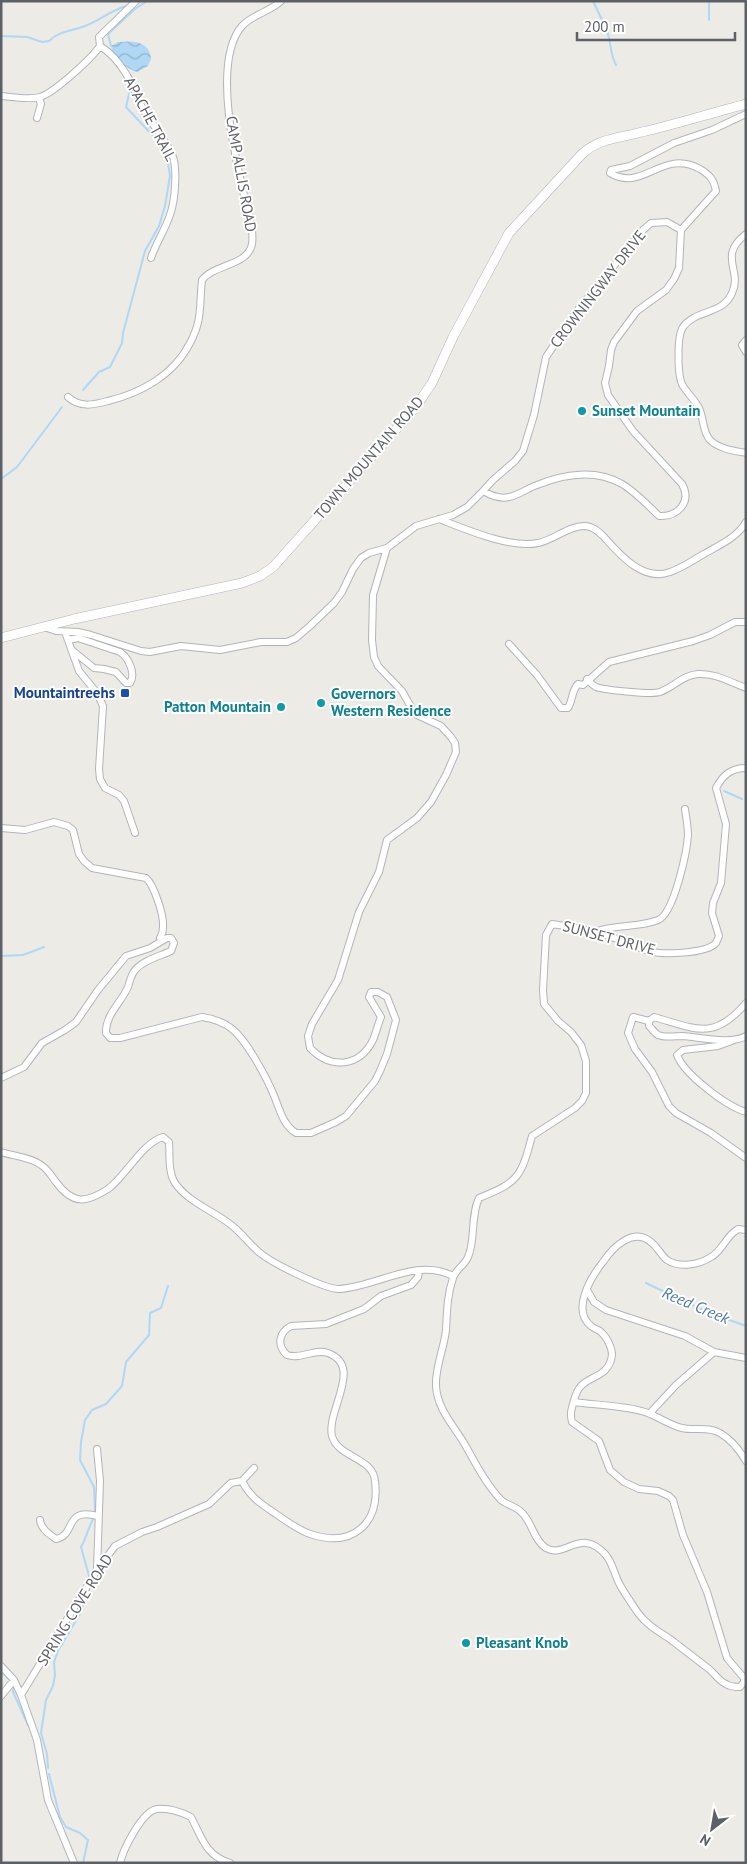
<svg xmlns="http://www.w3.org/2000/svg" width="747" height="1864" font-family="'PT Sans',sans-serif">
	<defs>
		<pattern id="water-waves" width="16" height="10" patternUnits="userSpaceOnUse" patternTransform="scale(1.25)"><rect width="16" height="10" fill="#aed8f5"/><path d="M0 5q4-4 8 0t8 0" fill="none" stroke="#91b3ca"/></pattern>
	</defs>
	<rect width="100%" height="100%" fill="#edebe5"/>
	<path fill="url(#water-waves)" d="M118,42C132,41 149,40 151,59L148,66L137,72C126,68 113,58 111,46Z"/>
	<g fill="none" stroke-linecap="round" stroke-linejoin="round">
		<path stroke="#aed8f5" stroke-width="2" d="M593,1L603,22
			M709,1V20
			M606,29C612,42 609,52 616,65
			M1,36L27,37L42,42L49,41C59,31 72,31 85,26C100,21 112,9 127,6
			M111,46L108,34L135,9L147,1
			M83,390L99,372L110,367L122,343L123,333L145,251L159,226L165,206L170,176L167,157L157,140L126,107L129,94L128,83
			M1,479L17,467L62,407
			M724,791L742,799
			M1,956L23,955L44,947
			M646,1283L705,1311L746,1326
			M95,1512L94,1487L80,1460L81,1442L85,1420L92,1410L106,1404L122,1386L126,1362L149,1335L150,1313L161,1308L168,1286
			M89,1576L81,1547C87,1537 88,1527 94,1518
			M88,1594L90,1587
			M1,1671L9,1679
			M14,1685L13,1692L28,1725
			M48,1768L47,1754L41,1733L46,1700L53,1686L55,1675L54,1662L58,1651L81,1612L84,1602
			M49,1774L60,1817L66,1827L80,1833L88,1840L83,1863"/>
		<g stroke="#b2b5b8" stroke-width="8">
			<path id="minor" d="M100,46C121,59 132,83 141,105C150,123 164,137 172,154C178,168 175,201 170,215C165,230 156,243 151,258
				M1,96C13,97 29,100 40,97C54,93 92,58 100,46L99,37L136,1
				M37,118L41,104L39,98
				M746,234C717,257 743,270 732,293C723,315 696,309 683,327C677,336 677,376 683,386C688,394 695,400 699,408C704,418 702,431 710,440C719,449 735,451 746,453
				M746,340L742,345L746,352
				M68,397C80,408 93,405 108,401C141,393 174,375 190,343C203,319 199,305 202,280C214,264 248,266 252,244C253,239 252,233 252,228C241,182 208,65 242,26C252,15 269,12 281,1
				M483,491L493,480L515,461L523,451L534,415L546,357L577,311L643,230L651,223L667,222L681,230
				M439,519C465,529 511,549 538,543C554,540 568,526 584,526C593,526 599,532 604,537C620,555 643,582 670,572C682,568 693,560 704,554C719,545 737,538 746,522
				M44,627L56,631L78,632L91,635L141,651L150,652L181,646L220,650L261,642H287L296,638L310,626L334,603L342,592L353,569L361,558L369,553L387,548L416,526L453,515L467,507L483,491C490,495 501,499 509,497C519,495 528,488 537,485C564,474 596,469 622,484C634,491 649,506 659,516C678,517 692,502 682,484L633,431L608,395L605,383L609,366L611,350L614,342L637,311L666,290L674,279L679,268L681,230L716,191C714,180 710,175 700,169C662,148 643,193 610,173L611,170L630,166L674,143L712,130L746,114
				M65,632L79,671L97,693L103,706L99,769L100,779L105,788L119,795L124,801L135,833
				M68,640L78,638L120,652C129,658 136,674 130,683H126L116,672L104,669L94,668L73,651
				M509,644L537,675L561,708H568C573,700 571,692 578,684L583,685L609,662L693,641L710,635L735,622H746
				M587,679C590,682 592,685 596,687C605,690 652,695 660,692C674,687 683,675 698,674C715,673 730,682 746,688
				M746,768C731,768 723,775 716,788L726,824L721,883L713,903L712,913L719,936C718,938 717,941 716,943C706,954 661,955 648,951C639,948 631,944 623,941C600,932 576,927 552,924L546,935L543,990L544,1004L558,1021L571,1032L581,1045L586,1061V1093L582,1101L575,1108L532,1136C521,1177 519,1182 479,1198C470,1217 476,1239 468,1257C465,1265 455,1270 453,1278C447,1296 447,1312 446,1330C444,1349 435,1367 436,1386C437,1408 453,1425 464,1443C475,1462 485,1483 501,1500C507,1505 515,1506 520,1511C532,1520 533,1540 546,1548C565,1559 581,1527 605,1554C613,1563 614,1574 620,1585C625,1594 632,1604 638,1613C647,1625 658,1631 670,1639C683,1649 696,1659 709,1669C715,1674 719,1681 726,1684C730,1687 736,1687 740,1687L744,1682V1678L727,1658L707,1592L683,1535L673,1500L669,1496L658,1491L639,1489L624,1482L610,1470L599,1441L572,1422C570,1414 571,1411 573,1404C575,1397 576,1391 581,1386C591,1375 609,1377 612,1355C612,1348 607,1337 601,1332C598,1329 594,1329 591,1326C571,1310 591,1277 603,1262C613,1247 634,1226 652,1243C658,1248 661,1255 667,1260C679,1268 699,1265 711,1257C721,1252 725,1239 734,1232L738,1229L746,1230
				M1,828L25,830L54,822L68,826L73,830L79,854L84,861L92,868L146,878C154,885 164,915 163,927C163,931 162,935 160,938L161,940
				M595,932C615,924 638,928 658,920C674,914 687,851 688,835C688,827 686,817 685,809
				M649,1021L633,1017L628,1033L635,1049L652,1072L669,1106L676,1113L711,1133L746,1158
				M649,1021L654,1017C696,1029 714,1041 746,1003
				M649,1021V1026C652,1029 655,1033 658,1035C665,1038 675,1036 682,1036C699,1037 731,1045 746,1036
				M737,1039L718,1046L683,1050L677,1055C684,1074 726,1106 746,1112
				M1,1078L24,1067L42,1043L65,1030L76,1022L98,990L126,956L150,948L167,938H171L174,943L171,951C160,956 144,960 136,969C131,974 130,981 128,987C121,1003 105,1015 106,1033L110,1038H120L202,1017C230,1021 240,1034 254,1057C262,1070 269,1083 275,1098C280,1111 284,1126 296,1133H311L336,1122L346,1116L375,1081L380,1071L387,1054L396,1020L387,997L378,992H371L369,997L381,1017C378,1024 376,1033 373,1040C359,1068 330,1069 310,1048L308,1036L312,1024L338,980L359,912L379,872L387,840L417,818L431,802L446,775L456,752L455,743L451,737L441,726L415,714L402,691L378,666L374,657L372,640L373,595L387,548
				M1,1152C13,1156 31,1157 41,1165C48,1169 51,1176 56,1182C73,1205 86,1203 108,1189C125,1177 142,1143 163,1137L169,1142C170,1156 168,1172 175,1183C187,1201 213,1211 230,1224C241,1232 249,1244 260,1253C272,1263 324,1289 339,1289C377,1287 416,1257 453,1276
				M587,1290L594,1302L606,1310L685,1336L714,1352L746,1358
				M574,1402C594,1405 633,1406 650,1414C662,1419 670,1425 682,1428C694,1431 709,1426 720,1433C732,1440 739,1449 746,1461
				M650,1413L676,1385L714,1352
				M254,1468L242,1481C250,1497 261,1504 276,1514C288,1522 299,1531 313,1535C354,1547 380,1523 375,1481C373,1457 338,1458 332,1436C326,1411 364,1366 328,1353C314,1348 301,1360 287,1355C277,1346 278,1333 291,1326L326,1324L364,1309L381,1296L411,1285L418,1277L419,1271
				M40,1520C41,1529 49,1534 56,1539C77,1535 63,1507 98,1516
				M97,1570L100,1481L97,1449
				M1,1666L14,1680L21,1695L37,1740L48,1800L74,1863
				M21,1695L97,1570L115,1546L142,1532L157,1527L209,1504L231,1483L242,1481
				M1,1696L14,1680
				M120,1863C123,1850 142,1811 157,1809C168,1808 181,1812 191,1817C202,1838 206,1856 230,1863"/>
		</g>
		<g stroke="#b1b4b8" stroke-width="10">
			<path id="secondary" d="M1,638L74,619L242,583L260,576L273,567L415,408L432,383L453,337L509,233L582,154C599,138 620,138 642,132C677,124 711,113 746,104"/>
		</g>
		<use href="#minor" stroke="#fff" stroke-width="6"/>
		<use href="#secondary" stroke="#fff" stroke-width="9"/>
	</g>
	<g fill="#0f9aa8" stroke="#fff" stroke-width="2">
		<circle cx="582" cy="411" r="5"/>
		<circle cx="321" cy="703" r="5"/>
		<circle cx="281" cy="707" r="5"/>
		<circle cx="466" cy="1643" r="5"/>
	</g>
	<rect fill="#1a4fb4" stroke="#fff" stroke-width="2" x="120" y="688" width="10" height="10" rx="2.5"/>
	<g text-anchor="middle" stroke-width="4" stroke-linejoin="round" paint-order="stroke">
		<g font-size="15" fill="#5d6064" stroke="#fff">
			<text transform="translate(150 119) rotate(62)" y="5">APACHE TRAIL</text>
			<text transform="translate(241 174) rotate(80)" y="5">CAMP ALLIS ROAD</text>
			<text transform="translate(598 289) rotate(-52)" y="5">CROWNINGWAY DRIVE</text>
			<text transform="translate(369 458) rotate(-49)" y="5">TOWN MOUNTAIN ROAD</text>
			<text transform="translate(609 938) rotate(15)" y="5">SUNSET DRIVE</text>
			<text transform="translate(75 1610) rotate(-58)" y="5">SPRING COVE ROAD</text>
		</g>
		<g font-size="15" font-weight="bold" fill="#0d838f" stroke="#fff" text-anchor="start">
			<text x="592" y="416">Sunset Mountain</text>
			<text x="331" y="699">Governors<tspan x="331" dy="17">Western Residence</tspan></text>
			<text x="271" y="712" text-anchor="end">Patton Mountain</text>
			<text x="476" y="1648">Pleasant Knob</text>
		</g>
		<g font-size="15" font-weight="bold" fill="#164399" stroke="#fff" text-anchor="end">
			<text x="115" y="698">Mountaintreehs</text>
		</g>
		<g font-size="16" font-style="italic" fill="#4c7aa5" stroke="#fff">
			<text transform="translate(696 1305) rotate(23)" y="6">Reed Creek</text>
		</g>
	</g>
	<rect width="747" height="1864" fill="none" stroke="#5d6064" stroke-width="5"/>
	<g transform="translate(712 1829) rotate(211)" stroke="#ffffff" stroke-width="4" paint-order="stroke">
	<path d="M0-4L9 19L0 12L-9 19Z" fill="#5d6064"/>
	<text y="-8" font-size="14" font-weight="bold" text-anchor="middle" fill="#5d6064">N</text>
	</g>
	<path d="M577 32v8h158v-8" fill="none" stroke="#5d6064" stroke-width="2.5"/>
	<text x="584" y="32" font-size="15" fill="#5d6064" stroke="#ffffff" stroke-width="4" paint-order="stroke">200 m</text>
</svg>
